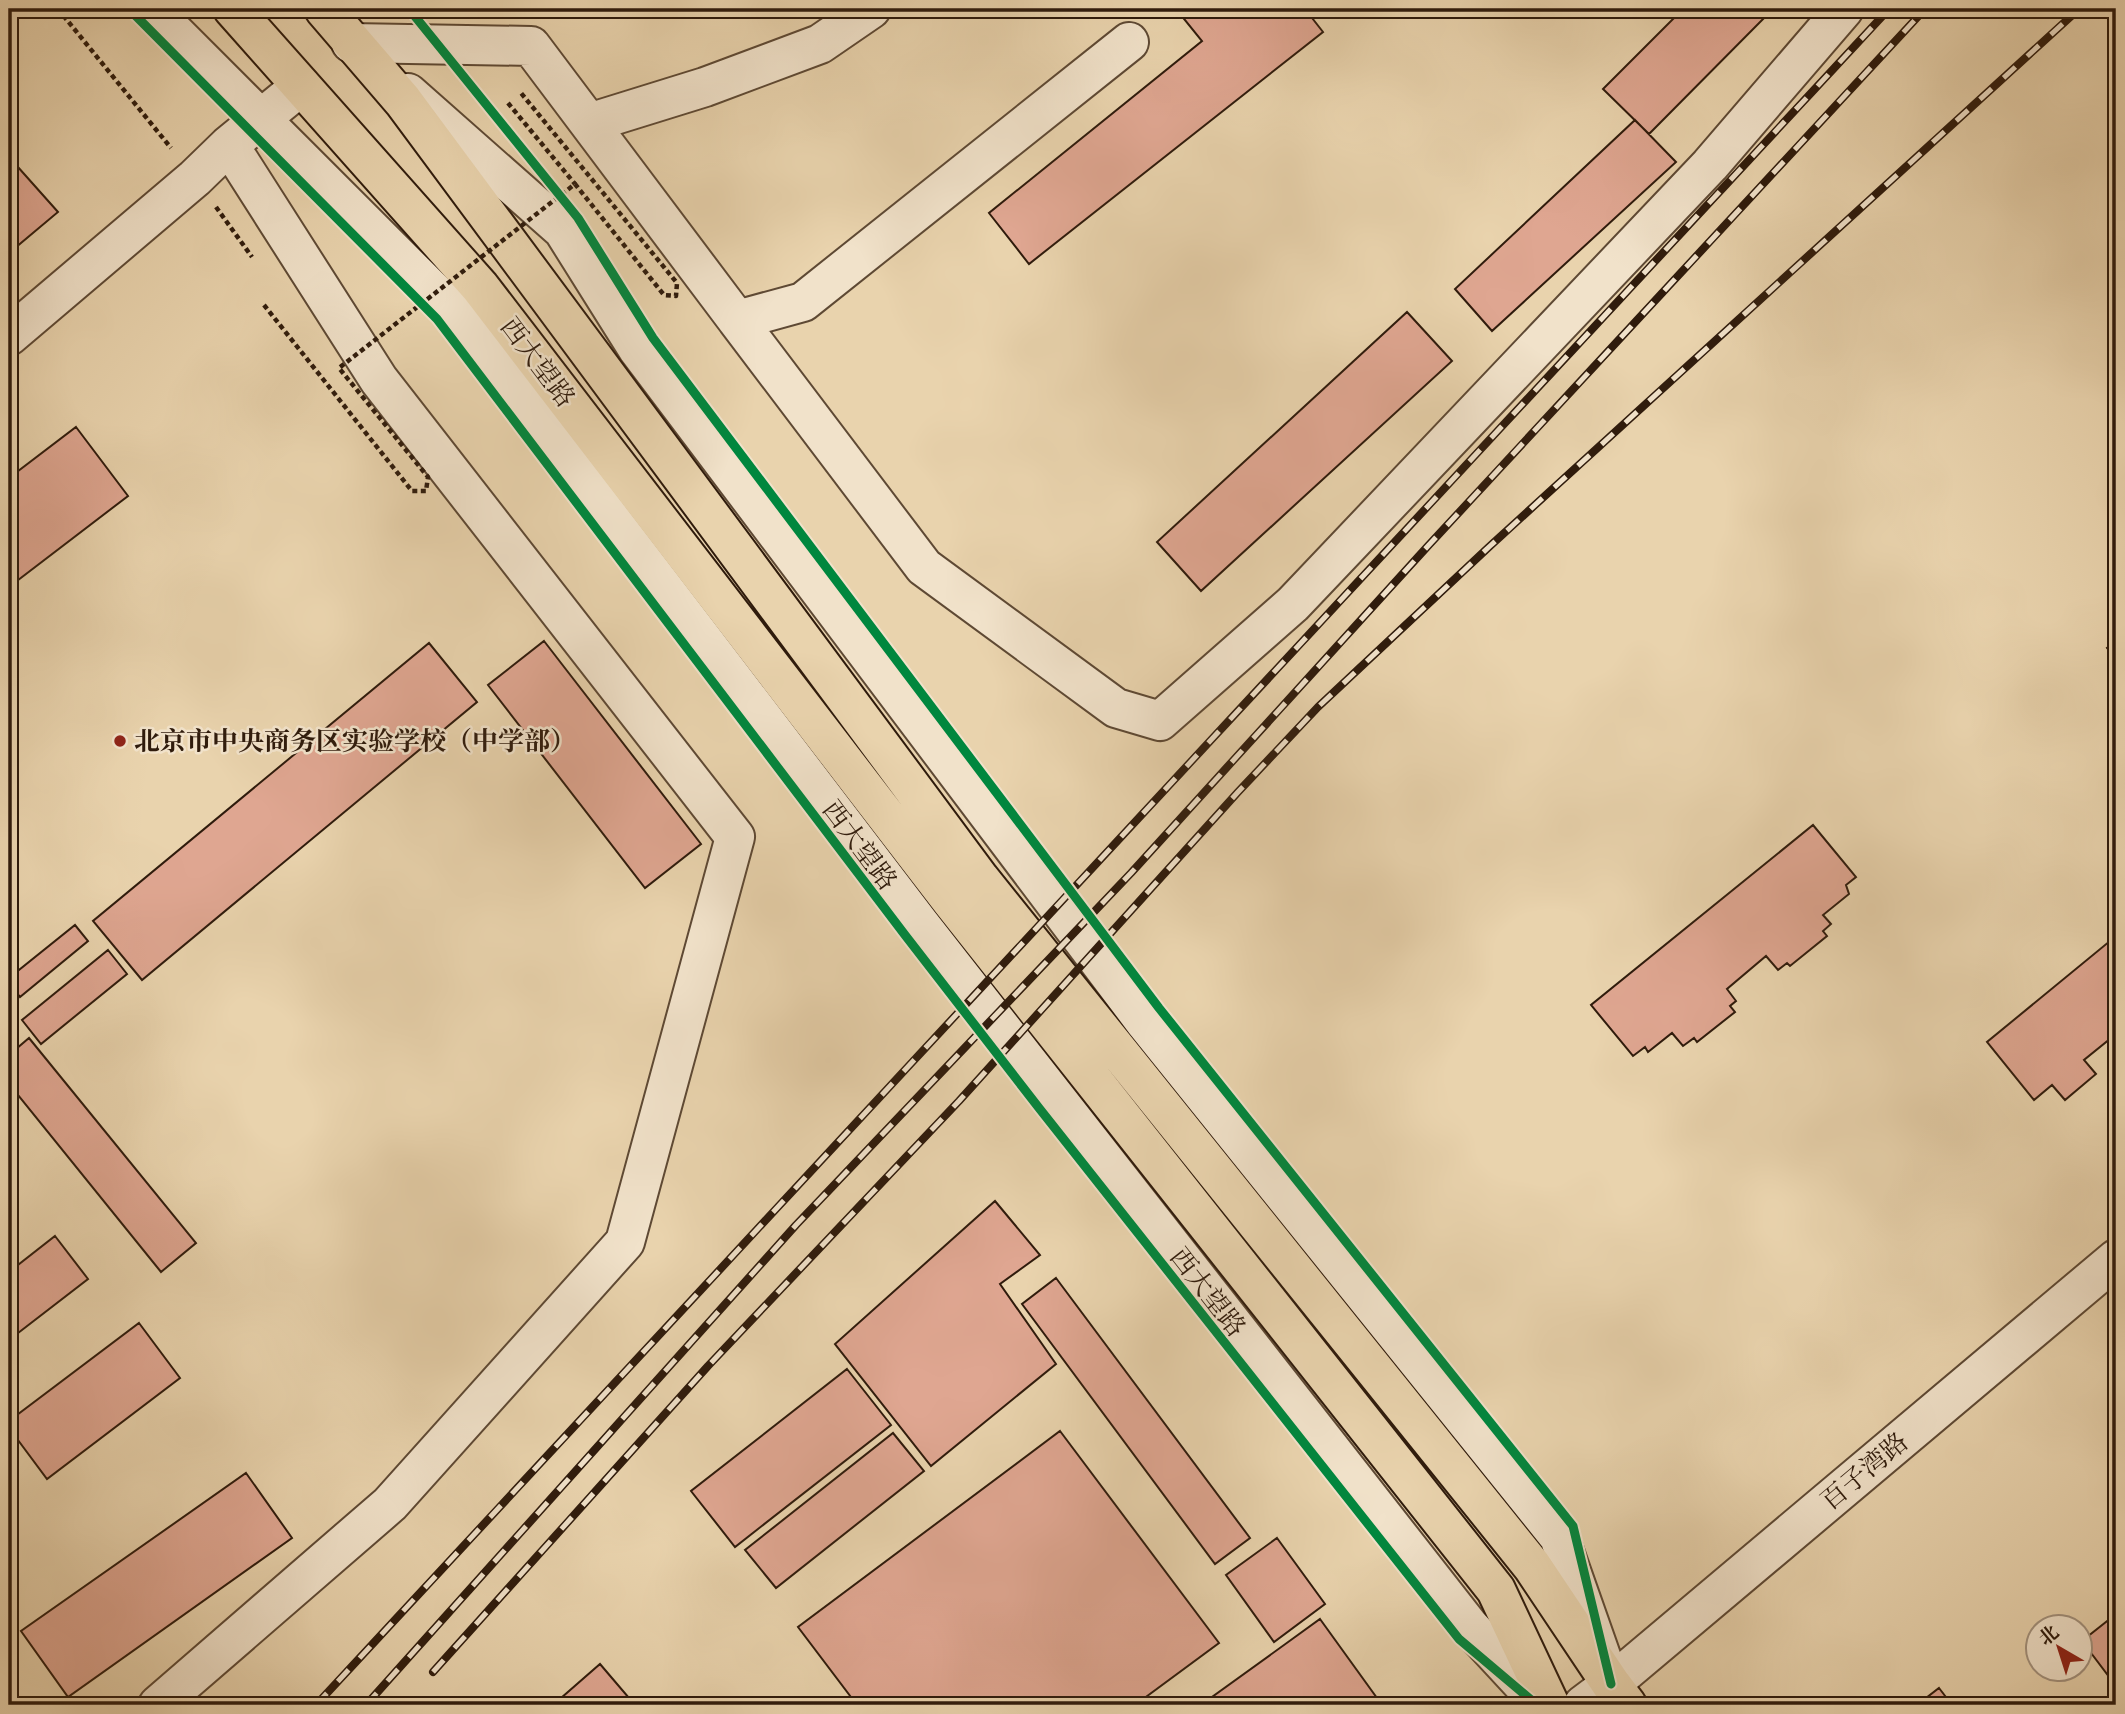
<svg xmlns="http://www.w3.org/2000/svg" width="2125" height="1714" font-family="'EB Garamond','Noto Serif SC',serif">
	<rect width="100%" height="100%" fill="#e9d3ad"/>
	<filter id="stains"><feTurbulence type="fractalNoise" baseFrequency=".00286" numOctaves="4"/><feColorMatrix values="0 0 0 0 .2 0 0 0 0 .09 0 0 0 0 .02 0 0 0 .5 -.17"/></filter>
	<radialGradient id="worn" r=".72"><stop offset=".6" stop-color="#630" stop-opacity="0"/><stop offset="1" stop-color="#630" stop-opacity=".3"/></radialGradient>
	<path fill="#dfa691" stroke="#2f1b0c" stroke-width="2" d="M1176,9H1305L1323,32L1029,264L989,213L1202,41Z
		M1683,9H1773L1649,134L1603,89Z
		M1635,120L1676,162L1492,331L1455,289Z
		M9,157L58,212L9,253Z
		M1407,312L1452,361L1201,591L1157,542Z
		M76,427L128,496L9,587V478Z
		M544,641L701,844L645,888L488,685Z
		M2116,641V659L2107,648Z
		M429,643L477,702L142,980L93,921Z
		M1813,825L1856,877L1846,885L1849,894L1823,915L1831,924L1823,931L1827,936L1790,966L1787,963L1778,970L1766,956L1727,989L1736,1001L1730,1006L1735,1012L1697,1042L1694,1038L1683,1046L1672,1033L1648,1052L1645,1047L1633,1056L1591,1005Z
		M75,925L88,941L20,997L9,982V978Z
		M2116,936V1034L2084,1060L2096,1074L2065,1100L2052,1085L2034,1100L1987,1042Z
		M108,950L127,974L41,1044L22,1020Z
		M29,1038L196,1243L161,1272L9,1084V1055Z
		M995,1201L1040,1255L1000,1284L1056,1364L931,1466L835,1344Z
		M55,1236L88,1279L9,1340V1272Z
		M1056,1278L1250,1538L1215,1564L1022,1304Z
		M139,1323L180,1378L47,1479L9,1428V1421Z
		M847,1369L891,1425L735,1547L691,1491Z
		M1060,1431L1219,1643L1135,1705H857L798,1627Z
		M893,1433L924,1471L776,1588L745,1550Z
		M246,1473L292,1538L68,1697L21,1631Z
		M1277,1538L1325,1604L1274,1642L1226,1575Z
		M2116,1614V1686L2082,1641Z
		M1320,1619L1382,1705H1218L1212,1697Z
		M600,1664L635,1705H553Z
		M1939,1688L1952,1705H1917Z"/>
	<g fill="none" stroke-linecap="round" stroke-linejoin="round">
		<g stroke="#5e4934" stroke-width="42">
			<path id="minor" d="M151,9L450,308L920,924L1469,1626L1542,1705
				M351,43L531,46L737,320L803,302L1129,42
				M408,93L563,230L637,348L1144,1021L1559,1537L1602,1659
				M589,123L705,87L820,44L871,9
				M737,320L924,567L1116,708L1160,721L1293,604L1710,165L1844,9
				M9,336L195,178L229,145L301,86
				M158,1705L390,1504L625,1242L735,837L379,380L229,145
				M1583,1705L1611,1684L2116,1259"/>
		</g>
		<g stroke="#2f1b0c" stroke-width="42">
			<path id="major" d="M233,9L480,287L952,902L1496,1590L1550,1705
				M324,9L403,101L980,879L1532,1566L1611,1684L1627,1705"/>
		</g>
		<path stroke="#2f1b0c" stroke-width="4.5" stroke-dasharray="5 3.5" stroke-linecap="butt" d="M58,9L171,148
			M508,103L575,184
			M216,207L252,257"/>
		<use href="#minor" stroke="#f1e2ca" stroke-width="38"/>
		<use href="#major" stroke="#e9d3ad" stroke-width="38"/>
		<g stroke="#2f1b0c" stroke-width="8">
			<path id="rail" d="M433,1672L708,1366L959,1101L1238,792L1318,707L1490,546L2079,9
				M316,1705L1889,9
				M366,1705L796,1225L1131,873L1427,547L1925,9"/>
		</g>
		<use href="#rail" stroke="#f1e2ca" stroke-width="5" stroke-dasharray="16" stroke-linecap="butt"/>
		<path stroke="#2f1b0c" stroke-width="4.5" stroke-dasharray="5 3.5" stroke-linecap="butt" d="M264,305L412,491H426L428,477L339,368L575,184L664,295L676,296L677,283L521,93"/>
		<g stroke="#f1e2ca" stroke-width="13">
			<path id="cycleway" d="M129,9L437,319L905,935L1039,1108L1459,1639L1537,1705
				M409,9L578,218L653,338L1159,1008L1573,1526L1611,1684"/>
		</g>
		<use href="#cycleway" stroke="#00873e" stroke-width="9"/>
	</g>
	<circle fill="#8f2418" stroke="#f1e2ca" stroke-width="2.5" cx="120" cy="741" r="7"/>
	<g text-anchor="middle" stroke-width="5" stroke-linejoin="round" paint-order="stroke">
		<g font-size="26" fill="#2f1b0c" stroke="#f1e2ca">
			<text transform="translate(538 362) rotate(53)" y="9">西大望路</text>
			<text transform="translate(860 845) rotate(53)" y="9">西大望路</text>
			<text transform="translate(1208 1292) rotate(52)" y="9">西大望路</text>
			<text transform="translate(1864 1471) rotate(-40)" y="9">百子湾路</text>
		</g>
		<g font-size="26" font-weight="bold" fill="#2f1b0c" stroke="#f1e2ca" text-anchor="start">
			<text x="134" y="750">北京市中央商务区实验学校（中学部）</text>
		</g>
	</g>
	<rect width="2125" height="1714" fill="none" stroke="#e9d3ad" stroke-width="35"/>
	<rect x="10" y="10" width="2104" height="1693" fill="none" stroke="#2f1b0c" stroke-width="3.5"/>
	<rect x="18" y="18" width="2090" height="1679" fill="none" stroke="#2f1b0c" stroke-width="2"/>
	<g transform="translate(2059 1648) rotate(321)"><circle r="33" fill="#f1e2ca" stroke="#a3927e" stroke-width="2"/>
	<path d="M0-5L12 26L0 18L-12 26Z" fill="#8f2418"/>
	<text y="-10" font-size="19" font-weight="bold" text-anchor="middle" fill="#2f1b0c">北</text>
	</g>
	<rect width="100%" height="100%" filter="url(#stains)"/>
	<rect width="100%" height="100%" fill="url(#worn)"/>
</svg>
